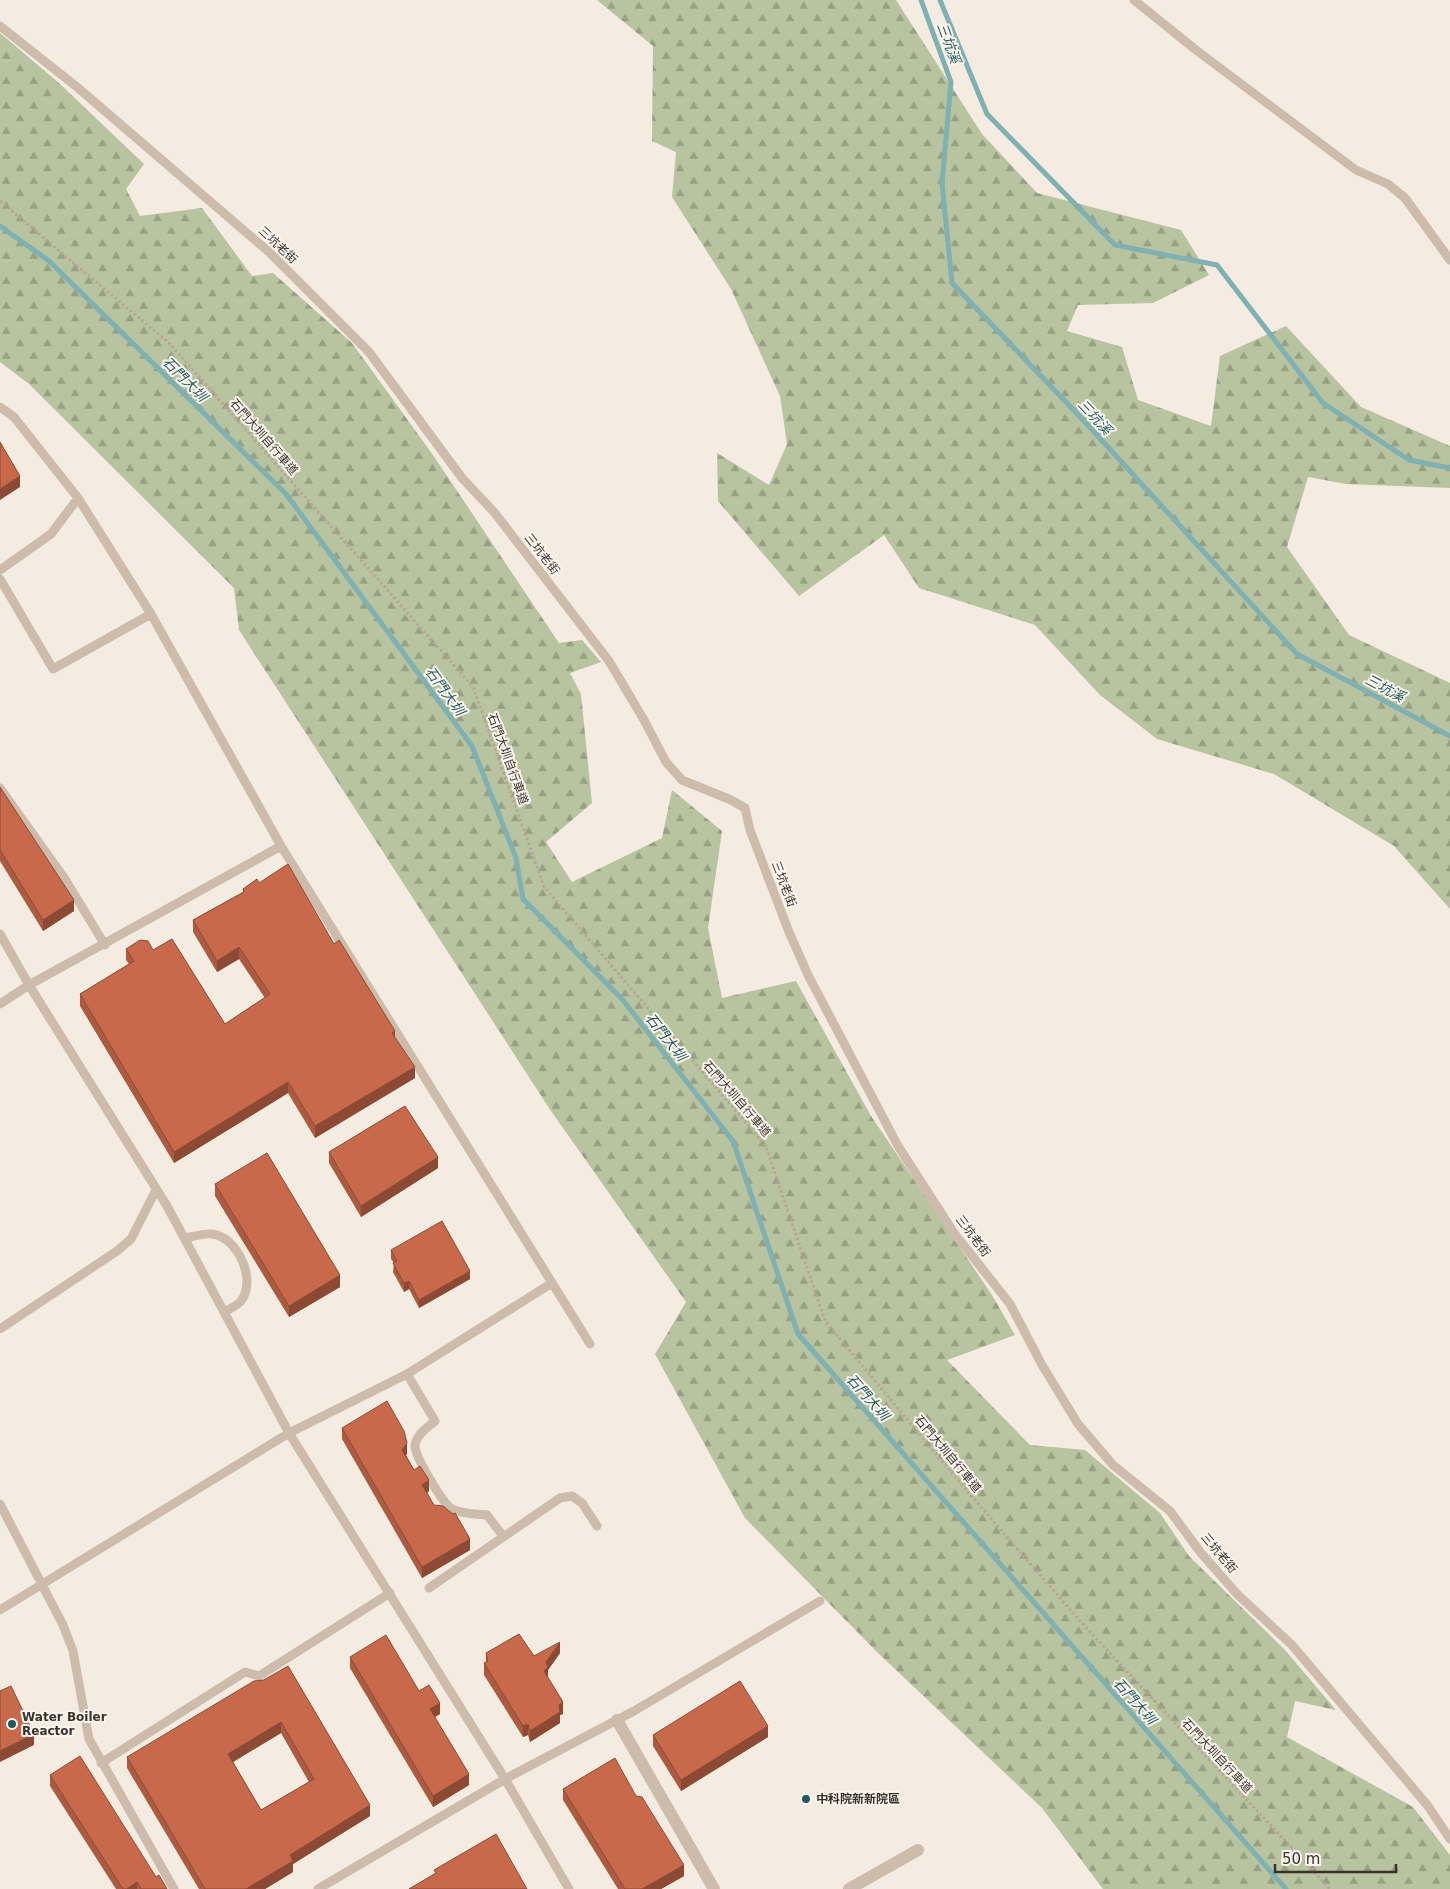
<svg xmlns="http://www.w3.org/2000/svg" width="1450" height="1889" font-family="'DejaVu Sans','Noto Sans TC',sans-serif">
	<defs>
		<pattern id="forest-firs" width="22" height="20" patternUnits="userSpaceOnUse" patternTransform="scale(1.25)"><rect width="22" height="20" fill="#b8c4a0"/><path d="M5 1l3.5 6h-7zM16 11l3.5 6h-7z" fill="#97a083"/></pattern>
	</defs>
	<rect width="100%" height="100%" fill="#f4ebe1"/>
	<path fill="url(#forest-firs)" d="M597,0H896L982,134L1037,193L1181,230L1209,275L1153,303L1078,305L1067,331L1122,347L1138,400L1211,426L1220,356L1286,326L1361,407L1450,446V488L1346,484L1308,477L1287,547L1349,635L1450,683V909L1394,846L1274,774L1157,739L1100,695L1035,625L919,588L884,535L799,596L718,501L717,453L769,485L787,444L780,396L731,289L672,197L676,152L652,141L653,46Z
		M0,33L59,83L144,164L126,189L140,216L202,208L252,276L273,273L352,343L433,455L559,643L582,640L601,662L570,673L581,694L592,803L546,842L572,882L662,838L672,790L722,831L708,928L722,998L796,981L871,1116L992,1295L1015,1335L947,1360L1030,1445L1085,1450L1160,1513L1189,1556L1285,1650L1336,1710L1295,1701L1287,1737L1413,1807L1450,1855V1889H1103L1042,1808L878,1653L745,1518L655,1354L686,1302L551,1111L239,630L234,588L29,384L0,362Z"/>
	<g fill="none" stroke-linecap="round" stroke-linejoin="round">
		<path stroke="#7fb0b2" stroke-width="5" d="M921,0L951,82L942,183L952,283L1085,422L1297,654L1450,736
			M940,0L987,114L1115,245L1217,265L1323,403L1409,460L1450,468
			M0,226L49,261L286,494L472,746L516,858L523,899L622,999L733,1141L798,1334L1286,1889"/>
		<path stroke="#b9a596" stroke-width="3" stroke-dasharray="2.5 2.5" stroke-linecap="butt" d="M0,201L170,344L473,687L544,887L766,1146L825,1321L967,1491L1080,1621L1330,1889"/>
		<path stroke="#cdbbac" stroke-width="9" d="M1134,0L1196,50L1356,170L1388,184L1405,198L1450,260
			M0,26L77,87L269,252L369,352L462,478L494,512L609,661L644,720L666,762L682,780L731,800L745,808L750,830L789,932L808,975L898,1146L954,1233L1010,1304L1042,1365L1078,1424L1113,1465L1170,1511L1201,1553L1238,1595L1292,1645L1428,1806L1450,1839
			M0,407L14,417L78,498L151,614L281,846L590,1344
			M0,570L51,534L78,498
			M0,579L53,669L151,614
			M0,788L65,879L105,945
			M0,934L29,985L167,1206L289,1433L505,1779L569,1889
			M0,1004L29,985L281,846
			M185,1238C193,1237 203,1233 212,1234C238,1237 257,1280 241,1301C237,1306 229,1309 224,1312
			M0,1329L117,1251L131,1239L156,1190
			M407,1374L552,1283
			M0,1504L63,1625L73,1651L89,1739L174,1889
			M429,1588L560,1498L572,1496L582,1503L597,1526
			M0,1610L289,1433L407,1374L435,1421C427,1428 417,1434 415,1445C414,1455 443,1504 452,1509C462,1514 477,1514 487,1515L503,1536
			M101,1763L245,1672L259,1676L390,1593
			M318,1889L505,1779L634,1711L820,1601"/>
		<path stroke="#cdbbac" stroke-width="12" d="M617,1720L714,1889
			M849,1889L918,1850"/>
	</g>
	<path fill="#ac5a40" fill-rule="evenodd" d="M0,787L74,911L43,931L0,861Z
		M259,883L334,944L395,1038L415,1078L315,1138L288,1093L174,1163L80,1006V994L129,964L126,960V949L153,950L225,1024L265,998L239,959L217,972L193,932V920L243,892V889Z
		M329,1152L438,1168L361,1217L329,1163Z
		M215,1184L340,1287L289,1317L215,1196Z
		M391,1250L470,1279L419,1308L409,1289L404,1292L393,1272L394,1263L391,1259Z
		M342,1428L407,1454L406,1455L414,1470L429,1491L427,1493L434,1505L470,1550L422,1578L342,1439Z
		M486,1653L534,1656L560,1653L548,1670V1678L563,1714L560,1715V1723L530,1742L528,1735L523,1737L484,1675V1663H486Z
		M350,1657L419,1691L440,1714L434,1717L469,1785L433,1807L350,1668Z
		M264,1680L370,1816L293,1864V1872L265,1889H199L127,1768V1757ZM281,1733L309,1782L261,1810L233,1762Z
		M653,1735L768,1737L681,1791L653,1746Z
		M50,1775L156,1877L167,1889H116L50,1786Z
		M563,1789L636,1796L684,1876L661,1889H618L563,1800Z"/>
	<path fill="#8c4a34" d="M20,476V487L0,500V489Z
		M74,900V911L43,931V920Z
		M239,947V959L217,972V961Z
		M395,1031V1042L392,1033Z
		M415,1067V1078L315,1138V1126Z
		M288,1082V1093L174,1163V1152Z
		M438,1157V1168L361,1217V1206Z
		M470,1271V1279L419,1308V1300Z
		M340,1275V1287L289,1317V1306Z
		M409,1281V1289L404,1292V1283Z
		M407,1443V1454L402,1461V1450Z
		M429,1480V1491L422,1496V1485Z
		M470,1539V1550L422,1578V1567Z
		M560,1642V1653L548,1670V1678L544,1671L546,1662Z
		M563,1702V1714L560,1715V1723L530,1742V1731L559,1705Z
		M440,1703V1714L430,1720V1709Z
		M281,1722V1733L228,1765V1754Z
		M528,1724V1735L523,1737V1726Z
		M768,1726V1737L681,1791V1780Z
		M34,1734V1745L0,1762V1751Z
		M469,1774V1785L433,1807V1796Z
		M370,1805V1816L293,1864V1872L265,1889H246L290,1855Z
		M684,1865V1876L661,1889H642Z
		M137,1882V1889H127Z"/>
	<path fill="#c8694b" stroke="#8c4a34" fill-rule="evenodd" d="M0,442L20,476L0,489Z
		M0,787L74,900L43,920L0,850Z
		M288,864L334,944L339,940L395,1031L392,1033L415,1067L315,1126L288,1082L174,1152L80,994L134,961L126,949L140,940L148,941L153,950L172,939L225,1024L270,994L239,947L217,961L193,920L244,892L243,889L257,879L259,883Z
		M405,1106L438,1157L361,1206L329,1152Z
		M267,1153L340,1275L289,1306L215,1184Z
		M442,1221L470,1271L419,1300L409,1281L404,1283L393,1263L397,1261L391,1250Z
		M387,1401L404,1431L407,1443L402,1450L414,1470L420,1466L429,1480L422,1485L434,1505L443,1506L453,1514L455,1513L470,1539L422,1567L342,1428Z
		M519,1634L534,1656L560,1642L546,1662L548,1667L544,1671L563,1702L559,1705L560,1712L530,1731L528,1724L523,1726L484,1663L488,1661L486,1653Z
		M386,1635L419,1691L429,1685L440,1703L430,1709L469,1774L433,1796L350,1657Z
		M288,1666L370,1805L290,1855L293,1861L246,1889H205L127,1757L254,1681L264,1680ZM281,1722L314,1779L261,1810L228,1754Z
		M740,1681L768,1726L681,1780L653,1735Z
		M11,1686L34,1734L0,1751V1691Z
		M80,1756L156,1877L159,1875L167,1889H141L137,1882L127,1889H123L50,1775Z
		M615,1758L636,1796L642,1797L684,1865L642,1889H625L563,1789Z
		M496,1834L527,1889H409L436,1873L434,1870Z"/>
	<g fill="#1f5a5e" stroke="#fbf5ee" stroke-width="2">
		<circle cx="12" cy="1724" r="5"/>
		<circle cx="806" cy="1799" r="5"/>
	</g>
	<g text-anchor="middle" stroke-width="4" stroke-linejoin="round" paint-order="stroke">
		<g font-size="12" fill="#3b302b" stroke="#fbf5ee">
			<text transform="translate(278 245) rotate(43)" y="4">三坑老街</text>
			<text transform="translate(264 437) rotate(49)" y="4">石門大圳自行車道</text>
			<text transform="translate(542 554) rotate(52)" y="4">三坑老街</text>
			<text transform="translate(508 759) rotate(70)" y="4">石門大圳自行車道</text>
			<text transform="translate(784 884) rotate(69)" y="4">三坑老街</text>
			<text transform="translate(737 1099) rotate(49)" y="4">石門大圳自行車道</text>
			<text transform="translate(973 1236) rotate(53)" y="4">三坑老街</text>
			<text transform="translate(948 1454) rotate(50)" y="4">石門大圳自行車道</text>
			<text transform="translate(1219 1553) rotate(50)" y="4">三坑老街</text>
			<text transform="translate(1217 1756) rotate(47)" y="4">石門大圳自行車道</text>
		</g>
		<g font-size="12" font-weight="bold" fill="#3b302b" stroke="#fbf5ee" text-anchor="start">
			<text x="22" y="1721">Water Boiler<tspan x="22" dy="14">Reactor</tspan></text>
			<text x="816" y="1803">中科院新新院區</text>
		</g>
		<g font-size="14" font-style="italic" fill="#1f5a5e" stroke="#fbf5ee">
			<text transform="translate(949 43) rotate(70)" y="5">三坑溪</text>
			<text transform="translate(185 379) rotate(45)" y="5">石門大圳</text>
			<text transform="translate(1095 417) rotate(47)" y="5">三坑溪</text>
			<text transform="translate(1385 688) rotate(28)" y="5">三坑溪</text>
			<text transform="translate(445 691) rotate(54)" y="5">石門大圳</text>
			<text transform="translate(666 1037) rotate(52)" y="5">石門大圳</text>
			<text transform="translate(868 1397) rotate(49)" y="5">石門大圳</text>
			<text transform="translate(1135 1701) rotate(49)" y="5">石門大圳</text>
		</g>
	</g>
	<path d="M1275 1864v8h121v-8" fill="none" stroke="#3b302b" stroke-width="2.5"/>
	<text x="1282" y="1864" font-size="15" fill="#3b302b" stroke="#fbf5ee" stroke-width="4" paint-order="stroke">50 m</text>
</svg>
